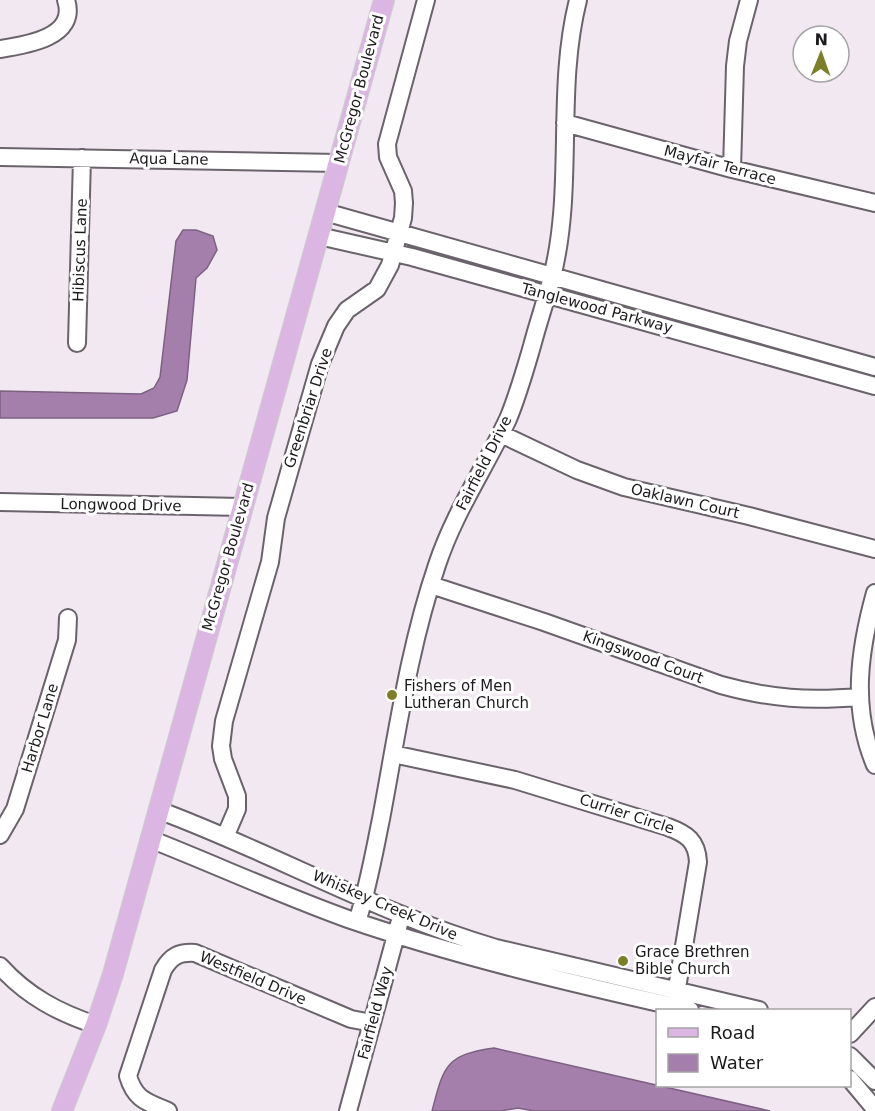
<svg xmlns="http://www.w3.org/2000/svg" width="875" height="1111" font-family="'DejaVu Sans',sans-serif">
	<rect width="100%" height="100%" fill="#f1e8f2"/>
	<path fill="#a57fac" stroke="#7c6181" stroke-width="1.5" d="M183,230H196L213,236L217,250L207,268L196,278L187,380L177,411L153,418H0V391L141,394L154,388L160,377L176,241Z
		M494,1048L770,1111H534L518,1108L500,1111H432C444,1066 445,1055 494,1048Z"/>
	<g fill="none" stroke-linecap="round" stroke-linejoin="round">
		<g stroke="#6b636c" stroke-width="20">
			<path id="minor" d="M0,49C27,45 78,37 66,0
				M565,123L732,169L875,203
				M0,157L339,163
				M732,169L735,66L738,41L749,0
				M325,212L875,367
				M319,236L412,257L875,386
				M77,343L82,158
				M501,434L577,470L624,487L749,516L875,549
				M0,502L242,507
				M431,585L544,622L721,685C772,699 808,701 860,697
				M875,593C859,651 851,708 875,765
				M393,754L515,780L668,827C687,834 697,841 698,862L675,1000
				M158,810C272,852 379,914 496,948L759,1010
				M0,835L15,809L67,640L68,618
				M225,837L237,809V796L223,759L221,746L224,721L270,562L276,518L320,364L336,326L347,310L377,289L390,265L403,218L404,203L403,191L388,157L387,144L426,0
				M150,839C216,865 281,895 348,919C459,957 575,984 690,1010
				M357,922C368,888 374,853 381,819C397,734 409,647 437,565C454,513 485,468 508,419C518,395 525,370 532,346C538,323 546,300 552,277C575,186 555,91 578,0
				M0,966C27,996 59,1013 96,1025
				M850,1034L875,1007
				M850,1056L875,1081
				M850,1079L875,1109
				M168,1111C147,1102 135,1100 128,1076L163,970C171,956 179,952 195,953L351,1019L372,1023
				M348,1111L399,924"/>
		</g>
		<g stroke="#cdcdcd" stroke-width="22">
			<path id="major" d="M62,1111L96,1025L113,974L384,0"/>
		</g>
		<use href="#minor" stroke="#fff" stroke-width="16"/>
		<use href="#major" stroke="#dcb6e3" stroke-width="20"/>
	</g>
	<g fill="#7c7f28" stroke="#fff" stroke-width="2">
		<circle cx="392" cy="695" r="6"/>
		<circle cx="623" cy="961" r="6"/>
	</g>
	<g text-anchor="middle" stroke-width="6" stroke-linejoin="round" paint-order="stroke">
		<g font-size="15" fill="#1d1a1d" stroke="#fff">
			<text transform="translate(359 89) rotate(-75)" y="5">McGregor Boulevard</text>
			<text transform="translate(169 159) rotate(1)" y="5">Aqua Lane</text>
			<text transform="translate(720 165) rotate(15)" y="5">Mayfair Terrace</text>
			<text transform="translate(80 250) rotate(-88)" y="5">Hibiscus Lane</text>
			<text transform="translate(597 308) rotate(15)" y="5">Tanglewood Parkway</text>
			<text transform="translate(308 408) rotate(-72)" y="5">Greenbriar Drive</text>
			<text transform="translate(484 463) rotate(-63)" y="5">Fairfield Drive</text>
			<text transform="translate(685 501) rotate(13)" y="5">Oaklawn Court</text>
			<text transform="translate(121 505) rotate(1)" y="5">Longwood Drive</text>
			<text transform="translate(228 557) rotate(-74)" y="5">McGregor Boulevard</text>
			<text transform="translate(643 657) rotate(20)" y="5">Kingswood Court</text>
			<text transform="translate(40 728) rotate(-73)" y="5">Harbor Lane</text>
			<text transform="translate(627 814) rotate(18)" y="5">Currier Circle</text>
			<text transform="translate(385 905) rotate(23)" y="5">Whiskey Creek Drive</text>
			<text transform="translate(253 978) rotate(23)" y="5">Westfield Drive</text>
			<text transform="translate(375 1013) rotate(-75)" y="5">Fairfield Way</text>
		</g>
		<g font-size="15" fill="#1d1a1d" stroke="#fff" text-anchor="start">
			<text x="404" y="691">Fishers of Men<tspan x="404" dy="17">Lutheran Church</tspan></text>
			<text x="635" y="957">Grace Brethren<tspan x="635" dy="17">Bible Church</tspan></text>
		</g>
	</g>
	<rect x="656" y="1009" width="195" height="78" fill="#ffffff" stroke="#a5a3a5" stroke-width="1.5"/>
	<rect x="668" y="1028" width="30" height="9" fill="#dcb6e3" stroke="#a5a3a5" stroke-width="1.5"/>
	<text x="710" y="1039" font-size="18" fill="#1d1a1d">Road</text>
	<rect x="668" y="1054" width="30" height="18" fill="#a57fac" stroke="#a5a3a5" stroke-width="1.5"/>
	<text x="710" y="1069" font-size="18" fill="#1d1a1d">Water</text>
	<g transform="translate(821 54) rotate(1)"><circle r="28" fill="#ffffff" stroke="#a5a3a5" stroke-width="1.5"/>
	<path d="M0-4.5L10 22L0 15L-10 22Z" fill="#7c7f28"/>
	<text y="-9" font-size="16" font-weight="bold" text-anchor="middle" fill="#1d1a1d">N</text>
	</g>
</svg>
